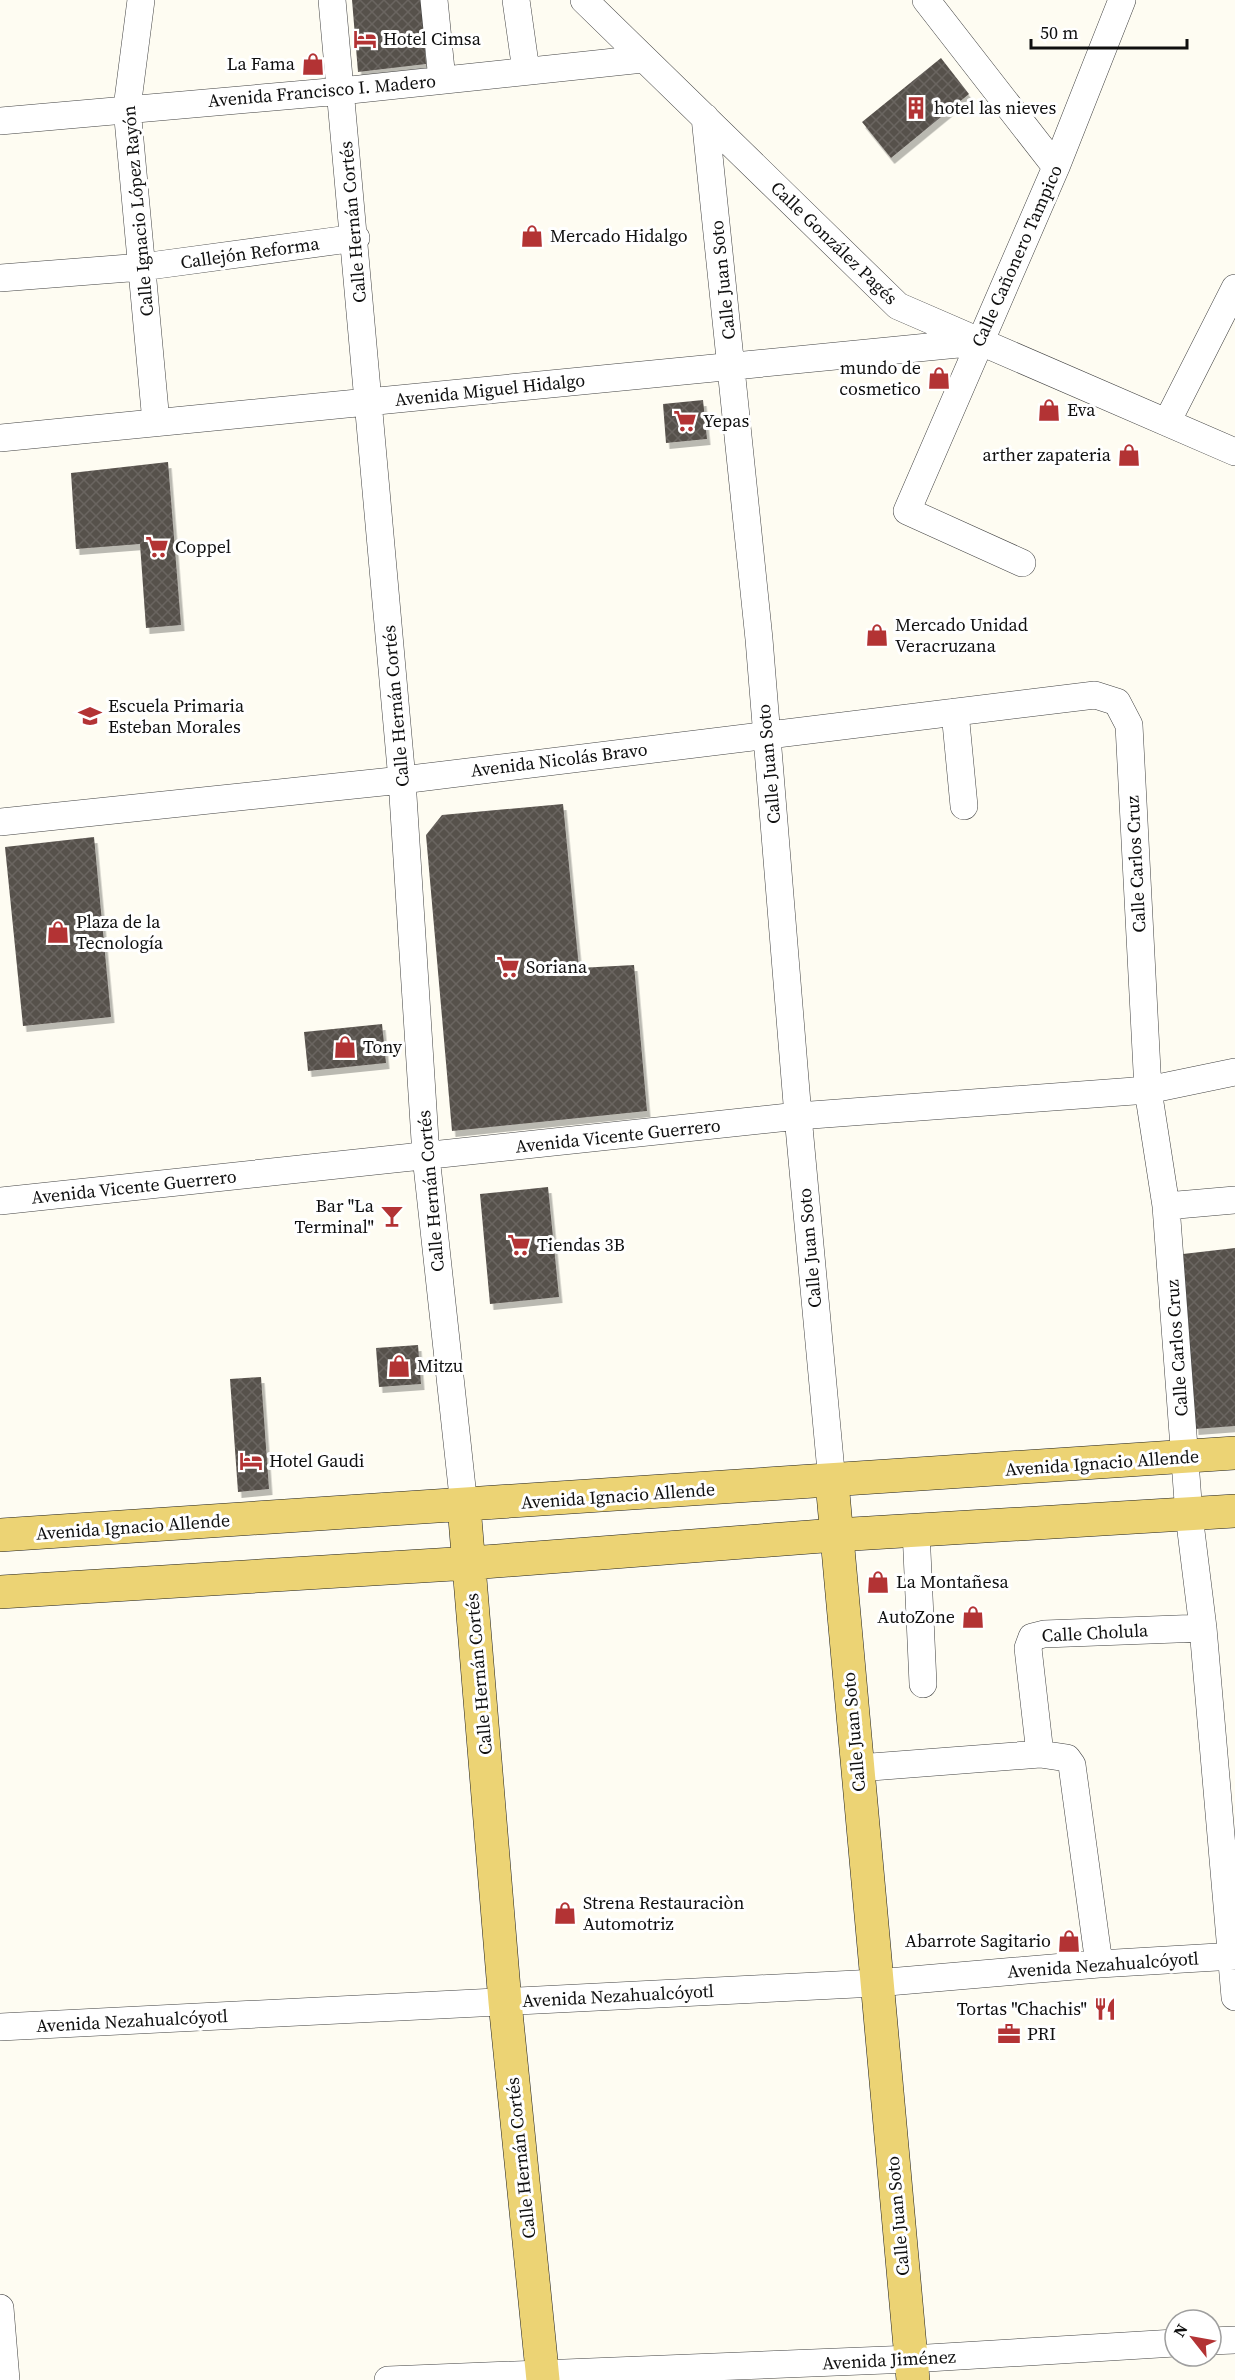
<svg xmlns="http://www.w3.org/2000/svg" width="1235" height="2380" font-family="'Source Serif 4',serif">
	<defs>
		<pattern id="building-cross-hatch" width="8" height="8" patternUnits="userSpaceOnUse" patternTransform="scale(1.5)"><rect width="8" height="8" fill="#57514c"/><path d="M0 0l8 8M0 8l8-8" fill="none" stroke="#6a6561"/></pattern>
		<filter id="shadow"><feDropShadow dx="3.5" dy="6" stdDeviation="0" flood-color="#0004"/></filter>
	</defs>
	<rect width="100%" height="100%" fill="#fefcf2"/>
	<path fill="url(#building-cross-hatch)" filter="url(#shadow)" d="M352,0H421L426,64L358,72Z
		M941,58L969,94L891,158L862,122Z
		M703,400L707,439L666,443L663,404Z
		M168,462L181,625L146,628L140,544L76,549L71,473Z
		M563,804L579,968L634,965L647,1111L452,1131L426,835L442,815Z
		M94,837L111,1017L23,1026L5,847Z
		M382,1024L386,1063L308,1071L304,1032Z
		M548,1187L559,1297L490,1304L480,1194Z
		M1235,1248V1426L1195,1429L1183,1254Z
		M418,1345L421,1384L379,1387L376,1348Z
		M261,1377L269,1489L238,1492L230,1379Z"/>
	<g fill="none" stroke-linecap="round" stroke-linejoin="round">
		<g stroke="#424242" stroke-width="28">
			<path id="minor" d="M141,0L127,108L156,422
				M332,0L402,780L426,1156L464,1506
				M434,0L442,80
				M516,0L526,71
				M584,0L898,306L1235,452
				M926,0L1056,167
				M705,117L759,639L798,1116L832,1482
				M0,121L341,91L643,59
				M0,278L142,267L356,238
				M1167,422L1235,288
				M0,438L979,342
				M1022,563L907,511L1056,167L1122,0
				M955,712L964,806
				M0,822L402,780L1095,695L1117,702L1129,725L1148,1090L1166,1206L1189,1515L1203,1628L1235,1997
				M0,1201L798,1116L1148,1090L1235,1072
				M1166,1206L1235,1200
				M916,1530L923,1684
				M1040,1754L1028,1648L1032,1637L1044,1634L1203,1628
				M858,1768L1040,1754L1067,1758L1072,1765L1099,1964
				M0,2027L876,1983L1099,1964L1235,1956
				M0,2308L6,2380
				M1211,2341L1235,2340
				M388,2380L911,2359L1175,2343"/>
		</g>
		<g stroke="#202020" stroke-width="34">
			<path id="major" d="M832,1482L913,2380
				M464,1506L505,2002L543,2380
				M0,1535L1235,1453
				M0,1592L470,1563L836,1535L1235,1511"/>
		</g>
		<use href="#minor" stroke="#fff" stroke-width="27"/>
		<use href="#major" stroke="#ecd374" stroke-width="33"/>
	</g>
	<defs>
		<g id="hotel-bare" transform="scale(1.8)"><path d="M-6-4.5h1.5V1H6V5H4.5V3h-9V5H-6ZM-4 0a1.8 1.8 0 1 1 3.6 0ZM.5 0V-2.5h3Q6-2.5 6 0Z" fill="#b33334" stroke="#fff" stroke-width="2.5" paint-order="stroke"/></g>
		<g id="shop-bare" transform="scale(1.8)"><path d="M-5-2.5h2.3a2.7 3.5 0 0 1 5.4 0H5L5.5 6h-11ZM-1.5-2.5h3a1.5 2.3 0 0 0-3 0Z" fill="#b33334" stroke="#fff" stroke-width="2.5" paint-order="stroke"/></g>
		<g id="building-bare" transform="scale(1.8)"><path d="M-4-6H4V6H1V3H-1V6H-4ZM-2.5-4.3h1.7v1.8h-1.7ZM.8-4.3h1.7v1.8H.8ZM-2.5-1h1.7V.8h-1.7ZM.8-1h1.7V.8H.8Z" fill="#b33334" stroke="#fff" stroke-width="2.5" paint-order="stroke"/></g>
		<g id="supermarket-bare" transform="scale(1.8)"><path d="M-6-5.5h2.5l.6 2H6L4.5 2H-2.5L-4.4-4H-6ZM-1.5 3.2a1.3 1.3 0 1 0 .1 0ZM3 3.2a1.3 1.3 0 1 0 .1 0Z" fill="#b33334" stroke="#fff" stroke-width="2.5" paint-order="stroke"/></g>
		<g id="school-bare" transform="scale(1.8)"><path d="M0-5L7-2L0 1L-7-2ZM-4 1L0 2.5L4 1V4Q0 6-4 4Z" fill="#b33334" stroke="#fff" stroke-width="2.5" paint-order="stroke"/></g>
		<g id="bar-bare" transform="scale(1.8)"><path d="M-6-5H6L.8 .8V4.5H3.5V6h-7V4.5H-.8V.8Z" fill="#b33334" stroke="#fff" stroke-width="2.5" paint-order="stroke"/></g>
		<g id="restaurant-bare" transform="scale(1.8)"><path d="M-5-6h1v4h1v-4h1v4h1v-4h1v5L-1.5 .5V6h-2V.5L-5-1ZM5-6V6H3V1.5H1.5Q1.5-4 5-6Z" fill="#b33334" stroke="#fff" stroke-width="2.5" paint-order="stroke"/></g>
		<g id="office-bare" transform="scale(1.8)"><path d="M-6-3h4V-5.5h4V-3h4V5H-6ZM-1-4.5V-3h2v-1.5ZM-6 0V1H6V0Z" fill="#b33334" stroke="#fff" stroke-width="2.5" paint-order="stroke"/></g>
	</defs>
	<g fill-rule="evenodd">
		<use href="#hotel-bare" x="365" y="39"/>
		<use href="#shop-bare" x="313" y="64"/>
		<use href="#building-bare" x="916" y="108"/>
		<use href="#shop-bare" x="532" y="236"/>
		<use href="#shop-bare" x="939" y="378"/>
		<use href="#shop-bare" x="1049" y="410"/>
		<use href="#supermarket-bare" x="685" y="421"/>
		<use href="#shop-bare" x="1129" y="455"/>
		<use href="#supermarket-bare" x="157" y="547"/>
		<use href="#shop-bare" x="877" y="635"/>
		<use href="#school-bare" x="90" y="716"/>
		<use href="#shop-bare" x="58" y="932"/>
		<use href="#supermarket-bare" x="508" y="967"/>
		<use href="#shop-bare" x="345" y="1047"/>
		<use href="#bar-bare" x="392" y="1216"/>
		<use href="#supermarket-bare" x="519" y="1245"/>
		<use href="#shop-bare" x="399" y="1366"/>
		<use href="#hotel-bare" x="251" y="1461"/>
		<use href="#shop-bare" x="878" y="1582"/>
		<use href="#shop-bare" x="973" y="1617"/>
		<use href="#shop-bare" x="565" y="1913"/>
		<use href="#shop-bare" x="1069" y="1941"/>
		<use href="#restaurant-bare" x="1105" y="2009"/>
		<use href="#office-bare" x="1009" y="2034"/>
	</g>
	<g text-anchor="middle" stroke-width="6" stroke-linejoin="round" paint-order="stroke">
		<g font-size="18" fill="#0f0f0f" stroke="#fff" text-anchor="start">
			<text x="383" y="45">Hotel Cimsa</text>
			<text x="295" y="70" text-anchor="end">La Fama</text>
			<text x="934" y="114">hotel las nieves</text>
			<text x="550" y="242">Mercado Hidalgo</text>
			<text x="921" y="374" text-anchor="end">mundo de<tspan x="921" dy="21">cosmetico</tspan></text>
			<text x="1067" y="416">Eva</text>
			<text x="703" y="427">Yepas</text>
			<text x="1111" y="461" text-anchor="end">arther zapateria</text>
			<text x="175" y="553">Coppel</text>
			<text x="895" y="631">Mercado Unidad<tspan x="895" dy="21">Veracruzana</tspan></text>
			<text x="108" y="712">Escuela Primaria<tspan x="108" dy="21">Esteban Morales</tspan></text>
			<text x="76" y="928">Plaza de la<tspan x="76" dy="21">Tecnología</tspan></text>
			<text x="526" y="973">Soriana</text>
			<text x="363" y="1053">Tony</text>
			<text x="374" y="1212" text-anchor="end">Bar "La<tspan x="374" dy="21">Terminal"</tspan></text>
			<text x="537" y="1251">Tiendas 3B</text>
			<text x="417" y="1372">Mitzu</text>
			<text x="269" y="1467">Hotel Gaudi</text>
			<text x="896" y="1588">La Montañesa</text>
			<text x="955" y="1623" text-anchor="end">AutoZone</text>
			<text x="583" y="1909">Strena Restauraciòn<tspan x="583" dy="21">Automotriz</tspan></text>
			<text x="1051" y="1947" text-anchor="end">Abarrote Sagitario</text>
			<text x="1087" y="2015" text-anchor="end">Tortas "Chachis"</text>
			<text x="1027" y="2040">PRI</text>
		</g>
		<g font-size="18" fill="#0f0f0f" stroke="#fff">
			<text transform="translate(322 91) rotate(-5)" y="6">Avenida Francisco I. Madero</text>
			<text transform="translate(138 211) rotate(-95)" y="6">Calle Ignacio López Rayón</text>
			<text transform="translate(353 222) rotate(-95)" y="6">Calle Hernán Cortés</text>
			<text transform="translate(834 243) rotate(44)" y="6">Calle González Pagés</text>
			<text transform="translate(250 253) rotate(-8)" y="6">Callejón Reforma</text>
			<text transform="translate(1017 256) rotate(-66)" y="6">Calle Cañonero Tampico</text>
			<text transform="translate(723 280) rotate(-96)" y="6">Calle Juan Soto</text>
			<text transform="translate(490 390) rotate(-6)" y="6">Avenida Miguel Hidalgo</text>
			<text transform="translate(396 706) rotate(-95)" y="6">Calle Hernán Cortés</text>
			<text transform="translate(559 760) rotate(-7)" y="6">Avenida Nicolás Bravo</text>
			<text transform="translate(769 764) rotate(-95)" y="6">Calle Juan Soto</text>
			<text transform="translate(1136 864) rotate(-93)" y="6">Calle Carlos Cruz</text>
			<text transform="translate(618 1136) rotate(-6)" y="6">Avenida Vicente Guerrero</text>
			<text transform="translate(134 1187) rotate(-6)" y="6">Avenida Vicente Guerrero</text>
			<text transform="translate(431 1191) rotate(-95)" y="6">Calle Hernán Cortés</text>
			<text transform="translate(810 1248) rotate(-95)" y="6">Calle Juan Soto</text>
			<text transform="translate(1177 1348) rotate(-94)" y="6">Calle Carlos Cruz</text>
			<text transform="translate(1102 1463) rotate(-4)" y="6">Avenida Ignacio Allende</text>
			<text transform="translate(618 1496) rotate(-4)" y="6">Avenida Ignacio Allende</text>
			<text transform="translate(133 1527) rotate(-4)" y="6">Avenida Ignacio Allende</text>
			<text transform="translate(1095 1633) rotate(-3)" y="6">Calle Cholula</text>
			<text transform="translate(479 1674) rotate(-95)" y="6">Calle Hernán Cortés</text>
			<text transform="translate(854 1732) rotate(-95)" y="6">Calle Juan Soto</text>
			<text transform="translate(1103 1965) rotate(-4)" y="6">Avenida Nezahualcóyotl</text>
			<text transform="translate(618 1996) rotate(-3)" y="6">Avenida Nezahualcóyotl</text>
			<text transform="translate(132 2021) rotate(-3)" y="6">Avenida Nezahualcóyotl</text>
			<text transform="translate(521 2158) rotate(-96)" y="6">Calle Hernán Cortés</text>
			<text transform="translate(898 2216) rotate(-95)" y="6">Calle Juan Soto</text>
			<text transform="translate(889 2360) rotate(-3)" y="6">Avenida Jiménez</text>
		</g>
	</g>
	<g transform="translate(1193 2338) rotate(301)"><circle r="28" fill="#ffffff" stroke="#9f9f9f" stroke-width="1.5"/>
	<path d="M0-4.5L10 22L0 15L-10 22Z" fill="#b33334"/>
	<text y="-9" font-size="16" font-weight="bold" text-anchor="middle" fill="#0f0f0f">N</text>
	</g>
	<path d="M1031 39v9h156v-9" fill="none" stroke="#0f0f0f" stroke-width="3"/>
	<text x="1040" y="39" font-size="18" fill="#0f0f0f" stroke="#ffffff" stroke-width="4.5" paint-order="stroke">50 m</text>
</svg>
